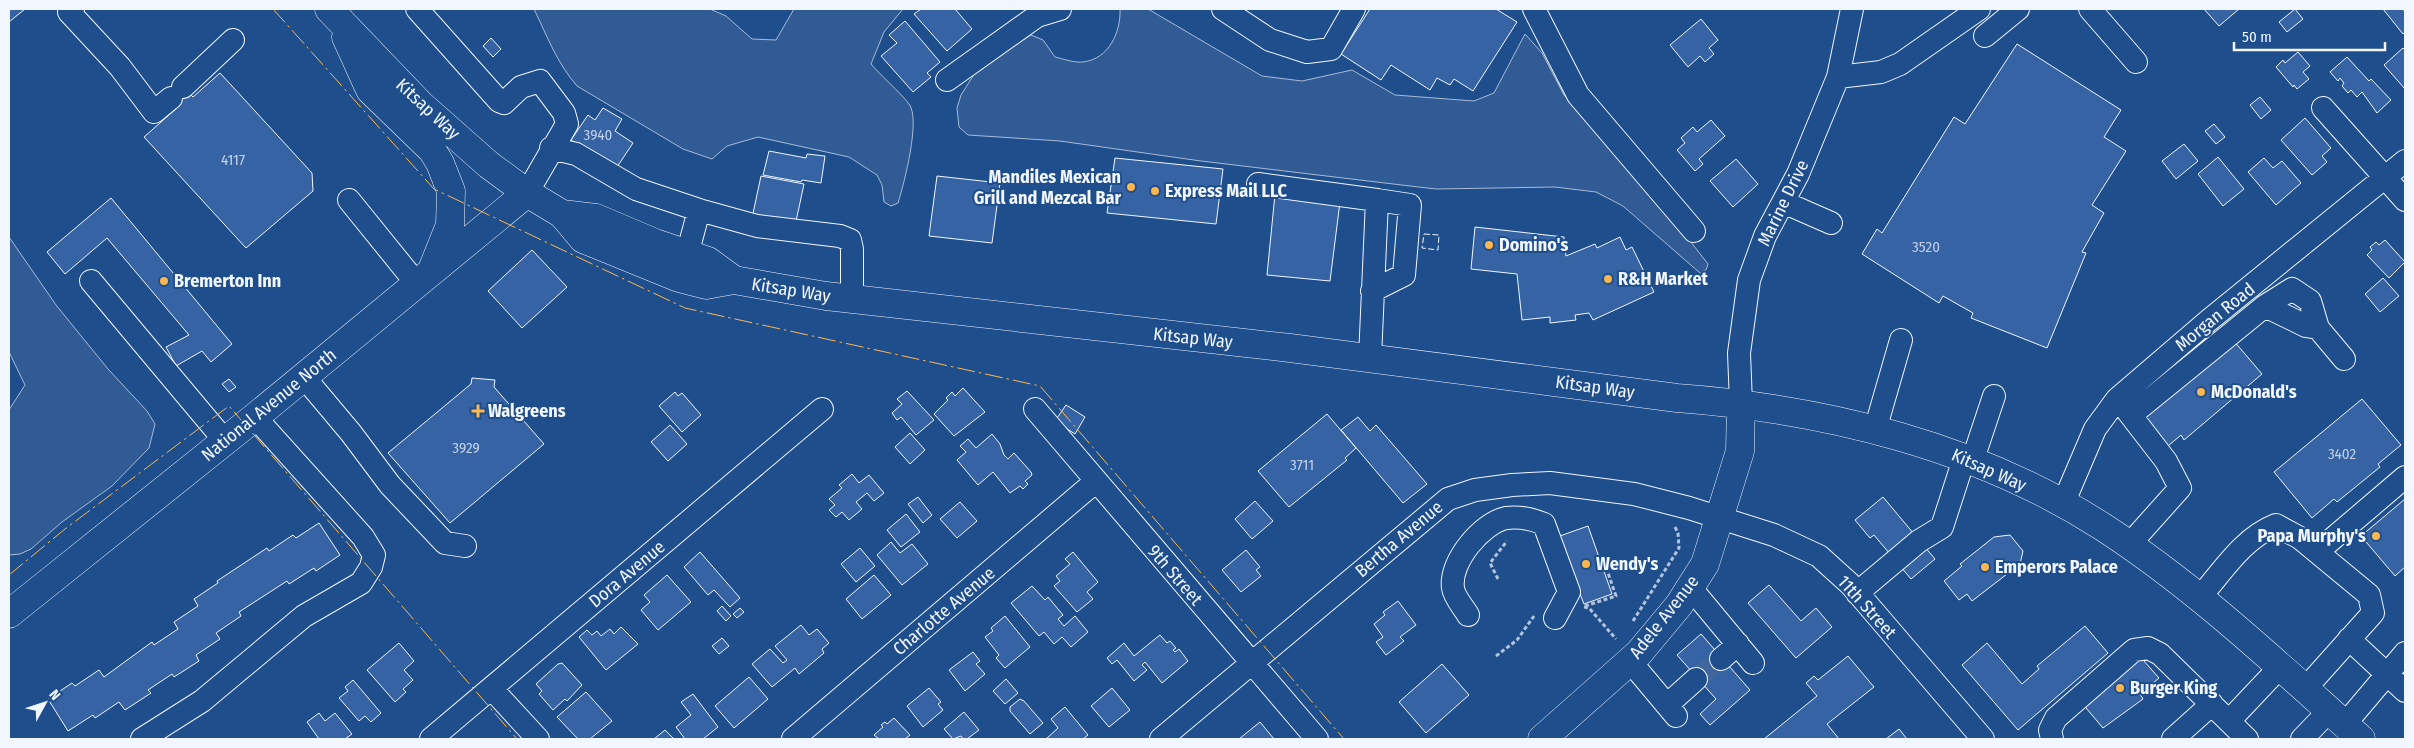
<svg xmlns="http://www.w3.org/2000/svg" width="2414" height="748" font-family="'Fira Sans Condensed',sans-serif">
	<rect width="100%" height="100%" fill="#1f4e8c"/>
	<path fill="#305b95" stroke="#a8bbd7" d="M534,9H710L726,16L752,39L776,40L794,9H903L884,32L871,64C882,77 899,91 909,104C921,119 904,184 898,203L891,206L884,202L882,185L877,175L849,157L758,137L727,146L712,159L683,149L577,86C557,63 547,36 534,9Z
		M1120,9H1148L1262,76L1302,81L1352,70L1395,95L1474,101L1494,93L1525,34L1542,53L1564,95L1680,228L1708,264L1706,270L1700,273L1623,206L1596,192L1555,187L1436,189L1410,186L1201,161L1060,141L968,135L959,127L957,108L961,95L980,65L1031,35L1043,40L1055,57C1063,59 1075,63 1083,62C1109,59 1121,32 1120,9Z
		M9,237L56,305L108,369L147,411L155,424L149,448L112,486L62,522L31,549L20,554L9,555V410L25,385L9,352Z"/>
	<path fill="#3563a3" stroke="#f2f6ff" d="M9,9H25L9,22Z
		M921,9H955L972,29L947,51L914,14Z
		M1370,9H1496L1517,22L1473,91L1454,79L1450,85L1437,78L1430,90L1391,65L1381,80L1341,54Z
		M2204,9H2239L2219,26Z
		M2295,9L2303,19L2287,32L2279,22Z
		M2383,9H2403L2405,12V32L2403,34Z
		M1701,19L1718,40L1709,48L1714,54L1705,62L1700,56L1688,67L1670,45Z
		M905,21L940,62L927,73L931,77L913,92L881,56L897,43L889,35Z
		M491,38L501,49L493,57L483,46Z
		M2017,44L2121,110L2104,137L2126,151L2092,205L2104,213L2082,252L2086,253L2047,348L1971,318L1973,313L1943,296L1939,303L1862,254L1877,229L1882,233L1954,117L1965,124Z
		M2403,48L2405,50V89L2384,65Z
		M2298,52L2310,66L2303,72L2309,79L2297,89L2294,85L2293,87L2276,67L2283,60L2285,63Z
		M2347,57L2369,81L2371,79L2391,100L2377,113L2362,92L2357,97L2351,90L2348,93L2342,86L2344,83L2340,78L2338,81L2330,72Z
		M220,73L312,173L313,191L246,248L144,137L178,107L170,96L182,85L193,97Z
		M2260,97L2271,110L2261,119L2250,105Z
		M603,108L622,119L615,131L633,143L617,167L571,140L588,115L595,120Z
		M2305,118L2331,148L2322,156L2327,162L2312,175L2281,140Z
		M1711,120L1725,136L1699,159L1703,164L1695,171L1677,150L1685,143L1681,138L1693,127L1697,132Z
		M2214,124L2225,137L2216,144L2205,131Z
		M2184,144L2198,161L2176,179L2162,161Z
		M769,151L806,158L807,154L825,156L821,183L802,180L801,182L763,175Z
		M2218,157L2244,189L2223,206L2198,174Z
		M1115,158L1223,169L1216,224L1107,213Z
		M2264,158L2273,168L2282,161L2301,183L2276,205L2248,172Z
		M1736,159L1758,184L1733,207L1710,181Z
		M761,176L804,184L795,226L752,218Z
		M937,176L1000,183L992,243L929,236Z
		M1275,194L1340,202L1330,281L1267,275Z
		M111,198L232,344L211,362L202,351L176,366L166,347L189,335L107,238L65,274L47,252Z
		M1475,227L1564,237L1566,256L1595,244L1597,248L1620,237L1626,250L1632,247L1654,292L1593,320L1589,313L1575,315L1576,320L1550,323V317L1522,320L1517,274L1471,269Z
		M2385,240L2405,262L2389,278L2367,255L2372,250L2370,247L2376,242L2379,245Z
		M532,250L567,287L522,328L488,291Z
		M2383,278L2399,296L2380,312L2365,294Z
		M2233,340L2262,374L2184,440L2181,435L2168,446L2144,417Z
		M472,378L495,380L494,387L544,444L450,523L388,453L471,384Z
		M229,379L236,387L229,392L222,384Z
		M963,388L985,412L954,436L934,414L948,400L946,398L952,392L955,396Z
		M907,391L934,420L916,435L901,417L897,420L892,413L902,404L897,399Z
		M675,392L678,396L682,393L701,415L682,432L659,406Z
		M2362,399L2401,445L2378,464L2380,467L2337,502L2334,499L2312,518L2274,472Z
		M1066,405L1085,417L1075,434L1055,421Z
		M1327,414L1356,448L1345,458L1347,460L1289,507L1258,471Z
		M1358,417L1370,431L1376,425L1427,484L1403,503L1341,430Z
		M670,425L687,444L668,461L651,442Z
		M910,433L925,450L910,464L895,447Z
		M992,434L1000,444L1004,455L1008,459L1014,453L1031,472L1032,475L1025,481L1028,484L1023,489L1020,486L1010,493L993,472L978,485L957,460L966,452L960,446L968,439L976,448Z
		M852,474L859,483L869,475L884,493L874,501L867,493L856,502L862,509L849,520L842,512L836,517L829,510L835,505L829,499L842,488L839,485Z
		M918,497L932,515L923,523L908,504Z
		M1883,497L1935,559L1911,579L1874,535L1870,538L1855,520Z
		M2405,499V567L2395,576L2361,536Z
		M1255,501L1273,521L1252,539L1235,519Z
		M960,502L977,521L957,538L940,519Z
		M906,514L920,532L901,547L887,530Z
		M319,523L340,555L316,571L314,568L289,584L287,581L239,612L241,616L216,633L220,639L196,655L199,661L174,677L172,674L148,690L151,693L125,710L119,702L95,718L93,715L68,731L48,699L72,683L75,686L99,670L104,677L152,642L154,645L178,629L174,622L198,606L194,599L218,583L217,581L267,548L269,551L293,535L296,538Z
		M1588,526L1612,594L1584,604L1557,537Z
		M2010,535L2023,551L2020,564L1972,601L1967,594L1959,600L1944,581L1962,566L1960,564L1994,537Z
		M891,542L900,553L912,544L928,564L902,585L877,555Z
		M860,548L875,566L856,582L841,564Z
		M1246,550L1260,567L1256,570L1261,576L1241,592L1222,570Z
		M700,552L740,598L730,607L714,590L708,595L684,567Z
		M1073,552L1098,582L1087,592L1093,599L1077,612L1054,586L1060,581L1056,576L1070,564L1065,559Z
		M667,575L691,602L658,630L641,610L650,602L644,595Z
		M874,575L891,595L862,619L846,599Z
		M1769,585L1801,621L1816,608L1832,627L1796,658L1748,603Z
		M1032,586L1045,600L1048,597L1063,615L1058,619L1064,626L1075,616L1088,632L1071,647L1062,637L1054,644L1044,632L1039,636L1011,603Z
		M1398,601L1416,625L1400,637L1404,641L1386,655L1376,642L1383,637L1374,624L1385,615L1383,612Z
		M722,606L731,616L726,621L717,611Z
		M740,608L744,612L737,618L733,614Z
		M1005,616L1030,647L1005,668L996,658L999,655L985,637L993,631L991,628Z
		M801,625L809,635L817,629L829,643L822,649L824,653L799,674L795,668L772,687L752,664L770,649L783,663L787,660L775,646Z
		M2085,626L2108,653L2018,730L1962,665L1987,643L2022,684L2039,669L2037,666Z
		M621,627L638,644L606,670L579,637L587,630L592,635L597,631L601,636L610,629L614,634Z
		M1701,634L1750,690L1710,725L1700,714L1716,699L1677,655Z
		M1160,635L1167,643L1170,641L1176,648L1173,650L1175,652L1179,649L1188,661L1162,683L1145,662L1142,665L1147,670L1134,681L1117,660L1112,664L1107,658L1124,643L1134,656Z
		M722,638L729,646L719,654L712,646Z
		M399,643L414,661L404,670L413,680L403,689L406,692L395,702L367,670Z
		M973,652L980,661L976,664L985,674L965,691L949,670Z
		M2136,652L2159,678L2140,694L2143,699L2103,728L2081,702Z
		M1848,656L1874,687L1827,724L1839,739H1764L1817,696L1806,683L1814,676L1818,680Z
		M562,663L582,685L567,701L565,699L553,710L539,694L542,691L536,684L558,664Z
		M1442,664L1469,695L1426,733L1399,702Z
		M749,677L768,699L734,728L715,706Z
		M1006,679L1018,693L1005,704L993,691Z
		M353,680L381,713L371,722L365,716L359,721L339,698L348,691L345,687Z
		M929,688L941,702L938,704L943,710L923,727L907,706Z
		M1112,688L1130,710L1109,727L1091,706Z
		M586,692L612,721L590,739H578L557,717Z
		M693,694L718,727L703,739H685L676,727L691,715L681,702Z
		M1020,699L1024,701L1043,723L1030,734L1010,711V707Z
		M1065,707L1088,735L1083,739H1046L1058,728L1051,719Z
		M964,712L979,730L967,739H963L961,736L953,739L944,729Z
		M319,713L325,721L335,713L352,734L345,739H319L307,722Z
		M894,718L910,735L905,739H879L874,735L883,727L881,725L885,722L887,724Z
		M1260,722L1274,739H1239Z
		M1899,729L1907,739H1886Z
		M665,730L674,739H654Z"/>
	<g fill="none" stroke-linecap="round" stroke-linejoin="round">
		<path stroke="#3f679d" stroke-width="22" stroke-dasharray="22 11" stroke-linecap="butt" d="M1696,679L1721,659"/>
		<g stroke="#f2f6ff" stroke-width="24">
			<path id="minor" d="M73,9L69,12L120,67L154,112L171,98
				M417,9L499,101L504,103L521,87L540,81L564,113L567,124L527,193
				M1223,9L1270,40L1307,52L1331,49L1354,9
				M1534,9L1578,95L1694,231
				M2090,9L2136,62
				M1985,36L2018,9
				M1838,77L1881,72L1900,64L1979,9
				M947,80L1037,16L1060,9
				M183,87L233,40
				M2323,108L2405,200
				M551,148L576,154L636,189L699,210L757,226L840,236L850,240L852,249V299
				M1258,184L1377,200L1370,358
				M349,200L417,284
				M1783,202L1831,223
				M687,255L699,210
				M91,281L225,441
				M1372,291L1404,275L1410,205L1377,200
				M2265,306L2292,289L2310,301L2318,328
				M304,377L351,433L390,485L445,543L465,546
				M1741,403L1739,353L1749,280L1765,236L1798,174L1838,77L1852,9
				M2122,404L2166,461L2180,488L2129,545
				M1035,409L1317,739
				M2131,415L2265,306L2306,326L2318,328L2344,359
				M1875,430L1901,340
				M1972,462L1994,396
				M2063,504L2095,429L2117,399L2208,321L2405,161
				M2317,552L2405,477
				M1690,587L1753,663
				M1857,593L1919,541L1942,527L1964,459
				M2200,597C2223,571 2243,538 2276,525L2300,538L2369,595L2373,613L2305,689
				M1468,615C1464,608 1454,597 1453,588C1449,562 1482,523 1506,518C1520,516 1532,519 1544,524L1569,592L1555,618
				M2349,639L2405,691
				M1721,659L1738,644
				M1630,661L1676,716
				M492,689L538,739
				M1667,705L1696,679
				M2229,721L2280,667
				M2345,724L2405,653
				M142,739L202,701L304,616L361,583L371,567L374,555L363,537L255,417
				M431,739L822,409
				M793,739L1095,482
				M1161,739L1448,499L1475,490L1512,485L1550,483L1634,494L1689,508L1774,535L1819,556L1850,584L1983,739
				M2052,739L2050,730L2056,718L2134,650L2148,648L2160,654L2247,739
				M2173,739L2212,704
				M2302,739L2329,711"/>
		</g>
		<g stroke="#f2f6ff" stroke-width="29">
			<path id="major" d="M329,9L420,104L489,165L527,193L562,214L596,218L655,243L708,261L734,280
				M346,37L370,90L432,150L440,163L451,191L450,225L432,270
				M562,214L583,239L679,278L706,285L734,280L826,296L1290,348L1677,398C1825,409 1977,446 2103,527C2197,588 2278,665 2361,739
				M9,614L255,417L527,193
				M1542,739L1639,653L1679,605L1705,564L1740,451L1741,403"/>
		</g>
		<path stroke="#b3c4dc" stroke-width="3" stroke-dasharray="4 2.5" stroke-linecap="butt" d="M1498,579L1490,563L1507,541
			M1585,606L1616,596L1607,570L1604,571
			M1584,607L1589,608L1616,639
			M1633,621L1679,548L1678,533L1675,527
			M1496,656L1517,640L1534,616"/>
		<use href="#minor" stroke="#1f4e8c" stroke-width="22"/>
		<use href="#major" stroke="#1f4e8c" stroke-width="28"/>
		<path stroke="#f2f6ff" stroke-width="1" stroke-dasharray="6 2.5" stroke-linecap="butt" d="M1424,234L1439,235L1438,250L1422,248Z"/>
		<path stroke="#ffb74d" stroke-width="1" stroke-dasharray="18 4 2.5 4" stroke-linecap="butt" d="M273,9L434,189L685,308L1040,386L1344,739
			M9,575L65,529L229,406L517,739"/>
	</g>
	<g fill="#ffb74d" stroke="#1f4e8c" stroke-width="2">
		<circle cx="1131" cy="187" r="5"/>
		<circle cx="1155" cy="191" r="5"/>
		<circle cx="1489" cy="245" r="5"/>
		<circle cx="1608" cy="279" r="5"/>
		<circle cx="164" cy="281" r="5"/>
		<circle cx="2201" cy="392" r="5"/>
		<path d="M475.5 403.5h5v5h5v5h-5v5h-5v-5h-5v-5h5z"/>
		<circle cx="2376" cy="536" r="5"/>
		<circle cx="1586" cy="564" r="5"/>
		<circle cx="1985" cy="567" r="5"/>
		<circle cx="2120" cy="688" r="5"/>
	</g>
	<g text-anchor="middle" stroke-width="4" stroke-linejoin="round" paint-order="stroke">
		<g font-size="15" fill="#c3d1e8">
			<text x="598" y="140">3940</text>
			<text x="233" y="165">4117</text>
			<text x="1926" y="252">3520</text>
			<text x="466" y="453">3929</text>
			<text x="2342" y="459">3402</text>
			<text x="1302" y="470">3711</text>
		</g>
		<g font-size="18" fill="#f2f6ff" stroke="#1f4e8c">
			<text transform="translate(428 109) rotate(43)" y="6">Kitsap Way</text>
			<text transform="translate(1783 203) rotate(-64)" y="6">Marine Drive</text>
			<text transform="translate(791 290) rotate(9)" y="6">Kitsap Way</text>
			<text transform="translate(2215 317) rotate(-39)" y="6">Morgan Road</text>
			<text transform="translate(1193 338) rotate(6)" y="6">Kitsap Way</text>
			<text transform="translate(1595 387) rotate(8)" y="6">Kitsap Way</text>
			<text transform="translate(269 405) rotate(-39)" y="6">National Avenue North</text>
			<text transform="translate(1989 470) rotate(24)" y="6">Kitsap Way</text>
			<text transform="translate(1399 539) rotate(-40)" y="6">Bertha Avenue</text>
			<text transform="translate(627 574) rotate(-40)" y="6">Dora Avenue</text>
			<text transform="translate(1175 575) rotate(49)" y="6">9th Street</text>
			<text transform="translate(1867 607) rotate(48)" y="6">11th Street</text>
			<text transform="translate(944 611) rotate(-40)" y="6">Charlotte Avenue</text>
			<text transform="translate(1664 617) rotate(-52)" y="6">Adele Avenue</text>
		</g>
		<g font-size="18" font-weight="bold" fill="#f2f6ff" stroke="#1f4e8c" text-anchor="start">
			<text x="1121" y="183" text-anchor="end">Mandiles Mexican<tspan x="1121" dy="21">Grill and Mezcal Bar</tspan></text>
			<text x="1165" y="197">Express Mail LLC</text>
			<text x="1499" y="251">Domino's</text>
			<text x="1618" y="285">R&amp;H Market</text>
			<text x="174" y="287">Bremerton Inn</text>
			<text x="2211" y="398">McDonald's</text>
			<text x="488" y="417">Walgreens</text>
			<text x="2366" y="542" text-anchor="end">Papa Murphy's</text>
			<text x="1596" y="570">Wendy's</text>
			<text x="1995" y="573">Emperors Palace</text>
			<text x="2130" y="694">Burger King</text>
		</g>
	</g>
	<rect width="2414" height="748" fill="none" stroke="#f2f6ff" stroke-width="20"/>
	<g transform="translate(45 703) rotate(50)" stroke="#1f4e8c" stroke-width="4" paint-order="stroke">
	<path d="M0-4L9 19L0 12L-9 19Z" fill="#f2f6ff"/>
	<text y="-8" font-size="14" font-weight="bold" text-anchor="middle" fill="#f2f6ff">N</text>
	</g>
	<path d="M2234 42v8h151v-8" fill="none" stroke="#f2f6ff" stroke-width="2.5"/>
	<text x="2242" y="42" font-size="15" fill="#f2f6ff" stroke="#1f4e8c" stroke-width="4" paint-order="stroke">50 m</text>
</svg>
